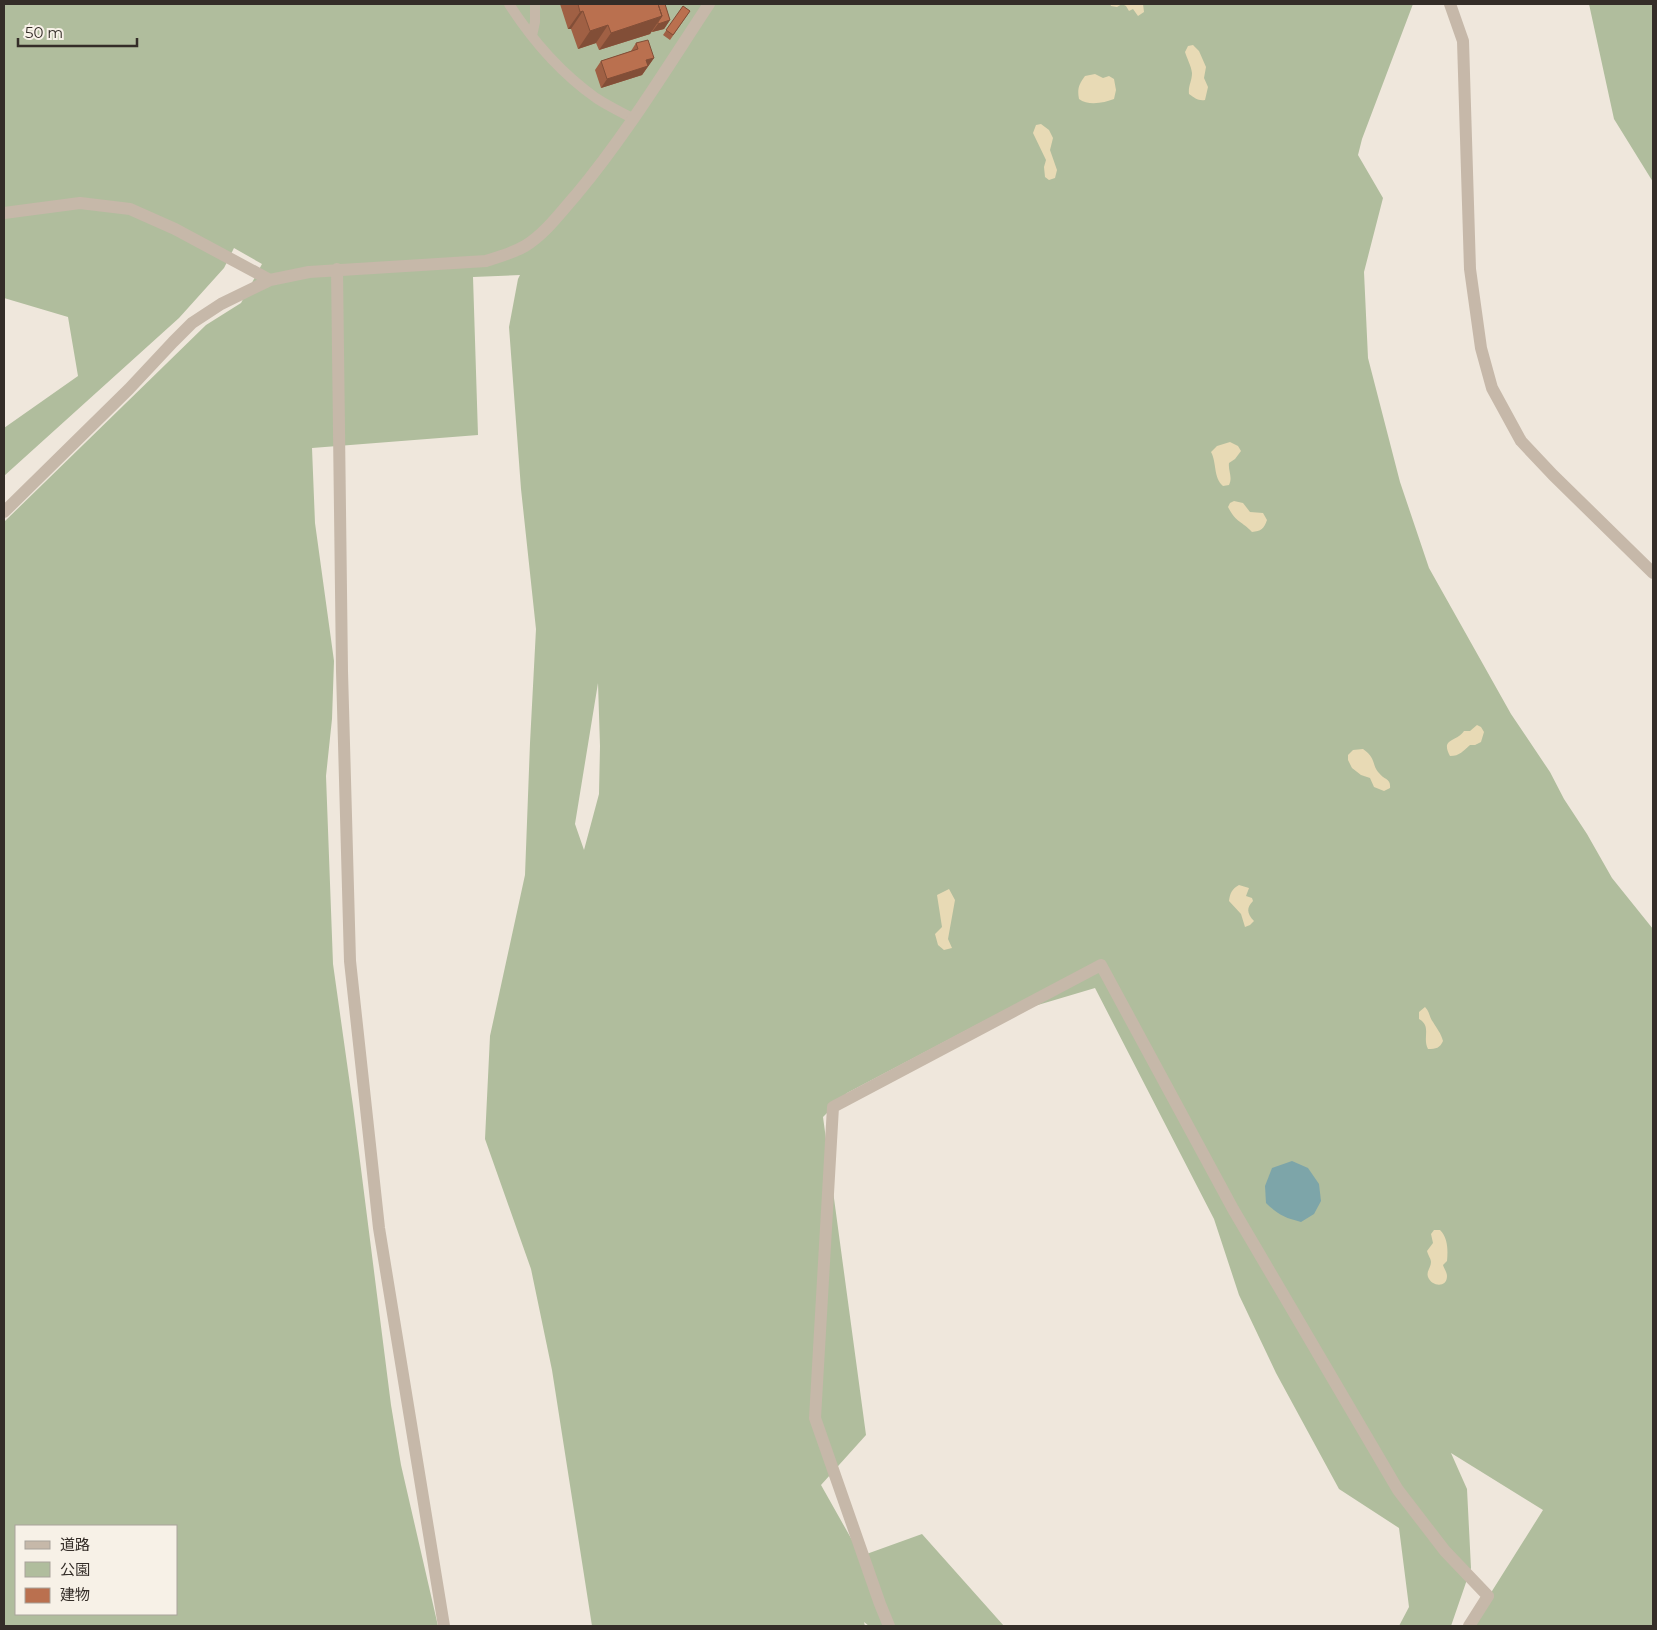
<svg xmlns="http://www.w3.org/2000/svg" width="1657" height="1630" font-family="Montserrat,'Noto Sans JP',sans-serif">
	<rect width="100%" height="100%" fill="#efe7dc"/>
	<path fill="#b0bd9d" fill-rule="evenodd" d="M4,4H1413L1362,139L1358,155L1383,198L1364,272L1368,358L1400,482L1429,568L1511,714L1550,772L1564,799L1587,834L1612,878L1653,929V1626H1470L1543,1510L1451,1453L1467,1489L1471,1568L1451,1626H1399L1409,1607L1399,1528L1339,1489L1276,1373L1239,1295L1214,1219L1095,988L984,1021L847,1093L823,1117L866,1435L821,1485L861,1556L922,1534L1004,1626H869L864,1622L865,1626H592L552,1370L531,1269L485,1139L490,1036L525,875L530,743L536,629L521,489L509,327L518,279L520,275L473,277L478,435L312,448L315,523L334,661L332,719L326,776L333,964L353,1106L391,1405L401,1465L438,1626H4V522L206,325L241,303L262,264L234,248L224,268L179,318L4,476V428L78,376L68,317L4,298ZM598,683L600,746L599,794L584,850L575,824ZM16,1526H176V1614H16Z
		M1589,4H1653V182L1614,119Z"/>
	<path fill="#e8dab5" d="M1110,4H1143L1144,12L1138,16L1133,9L1129,11L1126,6L1122,4L1117,7L1111,6Z
		M1193,45L1199,51L1206,67L1204,78L1208,87L1205,100C1198,101 1195,98 1189,94C1188,86 1192,81 1192,73C1191,65 1187,59 1185,52L1188,46Z
		M1095,74L1103,78L1109,76L1114,79L1116,90L1114,99C1104,103 1088,106 1079,99C1077,89 1079,84 1085,76Z
		M1041,124L1049,130L1053,138L1050,150L1057,170L1055,178L1049,180L1045,177L1044,167L1046,160L1033,133L1036,125Z
		M1230,442L1238,446L1241,451L1235,459L1229,463C1228,471 1233,477 1229,485L1223,486C1213,477 1217,463 1211,452L1217,446Z
		M1234,501L1243,503L1250,512L1263,513L1267,520C1264,529 1261,531 1252,532C1242,521 1236,523 1228,507L1230,503Z
		M1477,725L1481,727L1484,732L1481,742L1475,745H1470C1463,751 1460,756 1450,756C1440,738 1457,742 1464,731H1470Z
		M1363,749C1377,759 1371,764 1379,773C1384,780 1391,778 1390,788L1384,791L1374,787L1370,778L1361,775L1352,768L1348,760V755L1353,750Z
		M1239,885L1249,888L1246,896L1252,898L1253,901C1246,908 1247,914 1254,921L1250,925L1245,927L1241,914L1229,901C1230,893 1232,889 1239,885Z
		M949,889L955,900L948,939L952,948L944,950L938,945L935,934L942,927L937,895Z
		M1425,1007C1430,1012 1429,1017 1433,1022C1437,1029 1441,1033 1443,1041C1440,1048 1436,1049 1428,1049C1422,1038 1432,1026 1419,1019V1012Z
		M1434,1230H1440C1448,1238 1448,1250 1447,1261L1443,1265C1444,1269 1447,1272 1447,1276C1447,1288 1432,1287 1428,1277C1426,1271 1431,1268 1431,1262C1431,1259 1428,1255 1427,1251L1433,1243L1431,1234Z"/>
	<path fill="#7da5a9" d="M1292,1161L1308,1168L1319,1184L1321,1201L1314,1214L1301,1222C1285,1218 1278,1215 1266,1203L1265,1186L1272,1168Z"/>
	<g fill="none" stroke-linecap="round" stroke-linejoin="round">
		<path stroke="#c6b8a9" stroke-width="10" d="M509,4C532,40 561,73 596,98C608,106 621,112 634,119
			M532,36L535,22V4"/>
		<path stroke="#c6b8a9" stroke-width="12" d="M1450,4L1463,41L1470,269L1481,348L1492,388L1521,441L1553,475L1653,573
			M4,213L80,203L130,209L175,229L270,280
			M337,269L342,671L350,961L379,1228L444,1626
			M4,512L129,389L173,342L192,323L221,304L270,280L309,272L486,261C499,257 513,253 525,246C545,234 560,213 576,195C626,135 666,69 709,4
			M889,1626L880,1604L815,1418L833,1107L1101,965L1233,1209L1398,1490L1445,1551L1488,1596L1469,1626"/>
	</g>
	<path fill="#a06044" d="M560,4H665L670,20L664,29L652,32V31L650,34L599,50L596,43L578,49L571,29H568Z
		M683,6L690,11L670,40L663,35Z
		M636,43L654,58L642,75L601,88L595,70L601,61L631,51Z"/>
	<path fill="#824e37" d="M583,11L571,29H568L580,12Z
		M662,16L650,34L599,50L611,33Z
		M670,20L664,29L652,32L658,24Z
		M608,25L596,43L578,49L590,31Z
		M654,58L642,75L601,88L607,79L646,60Z"/>
	<path fill="#ba704f" stroke="#824e37" d="M578,4H658L662,16L611,33L608,25L590,31L583,11L580,12Z
		M658,4H665L670,20L658,24V22L662,16Z
		M683,6L690,11L673,35L666,30Z
		M648,40L654,58L646,60L648,66L607,79L601,61L638,49L636,43Z"/>
	<rect width="1657" height="1630" fill="none" stroke="#342d28" stroke-width="10"/>
	<rect x="15" y="1525" width="162" height="90" fill="#f7f1e7" stroke="#a9a39b"/>
	<rect x="25" y="1541" width="25" height="8" fill="#c6b8a9" stroke="#a9a39b"/>
	<text x="60" y="1550" font-size="15" fill="#342d28">道路</text>
	<rect x="25" y="1562" width="25" height="15" fill="#b0bd9d" stroke="#a9a39b"/>
	<text x="60" y="1575" font-size="15" fill="#342d28">公園</text>
	<rect x="25" y="1588" width="25" height="15" fill="#ba704f" stroke="#a9a39b"/>
	<text x="60" y="1600" font-size="15" fill="#342d28">建物</text>
	<path d="M18 38v8h119v-8" fill="none" stroke="#342d28" stroke-width="2.5"/>
	<text x="25" y="38" font-size="15" fill="#342d28" stroke="#f7f1e7" stroke-width="4" paint-order="stroke">50 m</text>
</svg>
